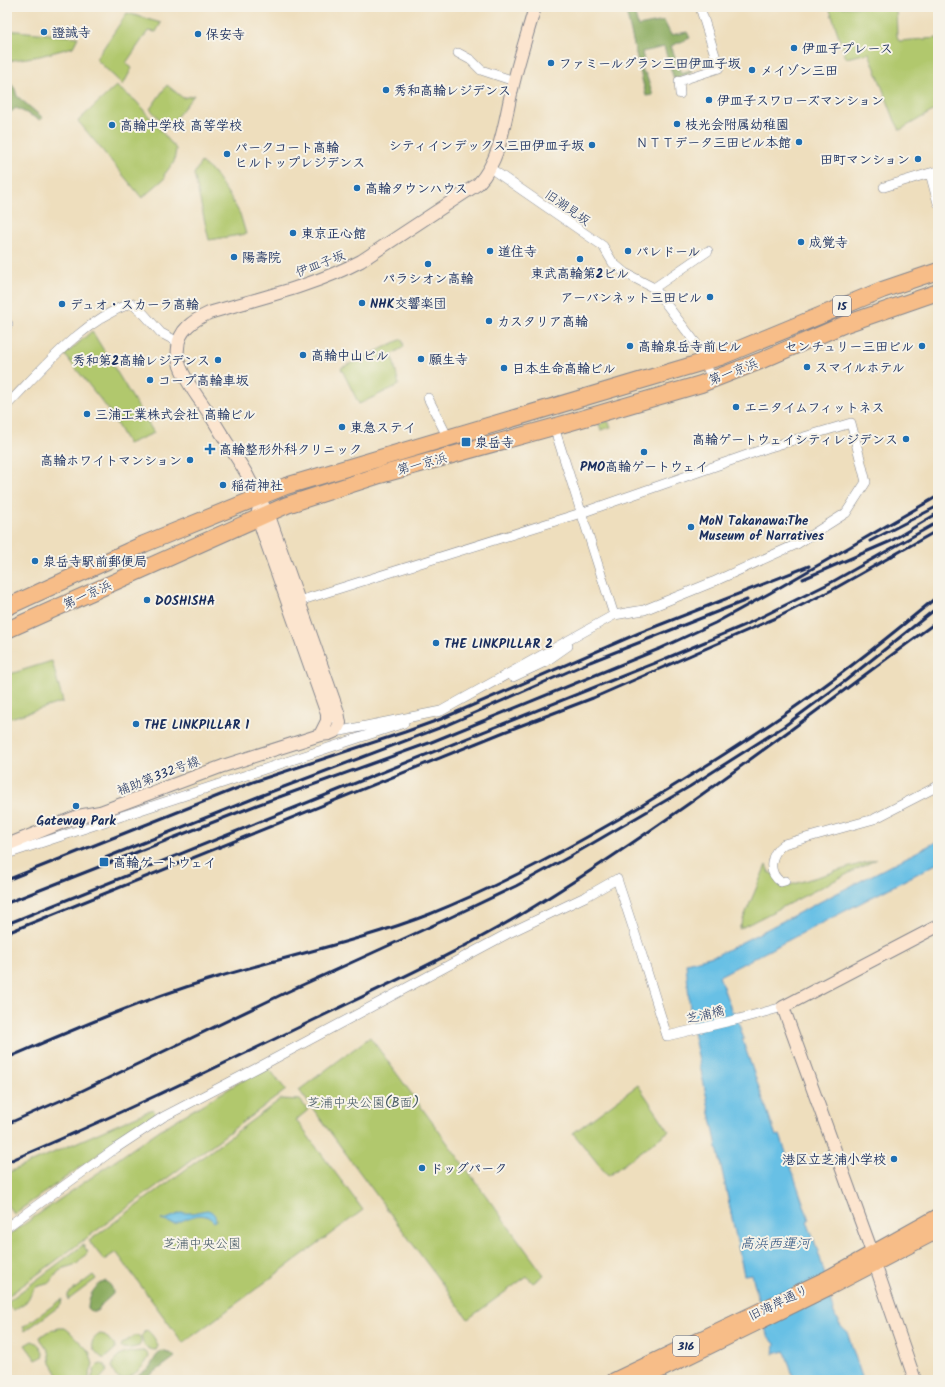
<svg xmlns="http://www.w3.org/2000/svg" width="945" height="1387" font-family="Kalam,'Klee One',sans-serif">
	<rect width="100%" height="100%" fill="#f7f3e8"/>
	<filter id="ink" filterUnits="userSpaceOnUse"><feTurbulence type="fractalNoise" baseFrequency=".025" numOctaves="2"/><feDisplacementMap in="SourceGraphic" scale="8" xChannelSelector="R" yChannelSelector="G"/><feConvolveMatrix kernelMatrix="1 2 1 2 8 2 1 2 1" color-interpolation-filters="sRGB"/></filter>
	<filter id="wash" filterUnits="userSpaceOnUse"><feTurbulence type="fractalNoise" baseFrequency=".012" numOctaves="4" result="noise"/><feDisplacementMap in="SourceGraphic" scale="16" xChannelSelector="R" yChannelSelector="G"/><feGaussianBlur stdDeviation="0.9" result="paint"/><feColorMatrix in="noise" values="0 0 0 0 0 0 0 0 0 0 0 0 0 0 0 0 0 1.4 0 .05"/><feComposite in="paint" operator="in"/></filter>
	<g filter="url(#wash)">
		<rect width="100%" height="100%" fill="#eedebd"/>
		<path fill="#b1c86d" stroke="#667c66" d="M829,7H896L897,36L899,41L938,38V108L900,130L895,121L869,53L846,58Z
			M127,13L161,23L156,32L148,31L126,63L132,68L123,85L96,59Z
			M7,30L78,37L73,47L40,56L7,61Z
			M167,85L183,98L194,95L168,128L150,109Z
			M116,86L136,101L176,149L174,162L164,175L165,178L142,198L78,121Z
			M201,162L214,173L231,198L240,214L246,234L209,240L194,174Z
			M92,331L154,433L128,444L108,409L65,355Z
			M402,339L404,347L392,354L399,385L359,404L341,368Z
			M608,421L611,427L601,430L599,424Z
			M52,661L63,702L7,719V675Z
			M877,859L739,929L766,865L769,872L786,883L787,886Z
			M370,1037L544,1275L533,1283L527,1276L468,1319L299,1090Z
			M267,1066L286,1090L7,1297V1236L161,1129Z
			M638,1085L669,1131L608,1176L573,1133Z
			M281,1099L300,1100L308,1110L296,1120L363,1210L183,1343L116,1252L104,1260L89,1241Z
			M153,1109L156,1114L144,1122L14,1214L7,1205V1173Z
			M83,1245L88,1252L77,1264L64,1268L58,1272L50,1283L36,1287L26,1302L14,1310L11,1309L7,1302Z
			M93,1275L96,1279L68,1300V1294Z
			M62,1299L61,1305L25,1331L23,1327Z
			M59,1328H65L70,1332L89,1351L93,1364L88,1380H61L51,1363L49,1351L41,1340L40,1337L47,1332Z
			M147,1330C152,1334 156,1340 158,1346L156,1350C146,1350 143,1344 141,1336Z
			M100,1334L105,1335L115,1346V1349L105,1358H102C93,1350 86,1342 100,1334Z
			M134,1336H138C141,1339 142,1342 139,1346C133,1348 126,1350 121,1347L122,1344Z
			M32,1341C39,1343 43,1350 44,1356L36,1360L25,1345Z
			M143,1351L146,1352L149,1356C147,1364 130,1381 120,1379C115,1378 113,1371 112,1367C116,1352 130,1352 143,1351Z
			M101,1364L105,1365L107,1371L99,1380H91L95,1368L98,1365Z"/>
		<path fill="#8cac60" stroke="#546e5f" d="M625,7H643L641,13L635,15L638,26L664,21L671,35L687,32L690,38L671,46L681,73L691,70L692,72L674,79L664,47L642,52L644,61L640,65L643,72L646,74L653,95L646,96Z
			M7,78L15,89L17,96L43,118L40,120L16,108L7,115Z
			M106,1281C111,1285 113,1288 113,1294L102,1304L97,1311H91L88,1308C88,1297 94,1285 106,1281Z
			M162,1351L172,1354L175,1357L144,1380H131L149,1368L158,1353Z"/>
		<path fill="#67c0e5" stroke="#4178a2" d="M938,841V863L719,976L732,1012H735L744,1039H742L776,1136L780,1135L809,1220L807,1221C813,1238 820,1255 824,1272C829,1289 831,1321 847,1332L863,1380H794L785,1351L774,1354L775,1344L767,1335L752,1274L744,1275L691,1023L686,963L717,955Z
			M207,1210C213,1211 216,1216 216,1221L214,1222C202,1208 188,1219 174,1224L161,1220L167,1219L181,1213H192Z"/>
	</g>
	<g filter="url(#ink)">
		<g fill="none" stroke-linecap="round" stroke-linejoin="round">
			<g stroke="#84868e" stroke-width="10">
				<path id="street" d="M458,53L471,60L481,70L514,81
					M680,94L679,81L719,68L700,7
					M490,168L603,246L613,263L625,273L654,288L701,350L712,380
					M938,171L930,173L938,203
					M884,187L930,173
					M654,288L708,251
					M7,325L8,324
					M428,398L448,438
					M7,405C44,367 81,322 131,303L144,314L161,333L178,342
					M851,423L866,482L846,513L797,544L713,582L644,610L614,615L441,711L341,731L268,513L299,601L581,513L767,448Z
					M554,427L614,615
					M513,677L545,662L568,646
					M7,854L404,723
					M785,881L781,882C766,872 771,853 784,844L874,819L938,786
					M7,1227L116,1148L163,1117L259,1067L507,934L587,896L617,879L641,952L667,1036L739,1019L783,1007"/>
			</g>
			<g stroke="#84868e" stroke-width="14">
				<path id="secondary" d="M258,511V517L263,533L327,714V721L320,735
					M7,845L78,816L100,812L223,766L320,735L329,734L336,731L340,723L338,712L268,513C259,500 253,486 246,473C236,456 225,440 215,423C204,404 188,387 180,366C178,360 177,354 178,348C178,330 194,320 209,313C260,298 314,286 361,261L478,184C503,157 505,115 514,81C520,56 528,32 535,7
					M915,1380L875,1264L872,1252L783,1007L938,926"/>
			</g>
			<g stroke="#84868e" stroke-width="16">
				<path id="primary" d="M614,1380L827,1278L938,1216
					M641,1380L831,1287L938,1231"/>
			</g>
			<g stroke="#84868e" stroke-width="18">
				<path id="highway" d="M7,607L144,544L286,486L720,357L882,290L938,271
					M7,630L287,505L380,475L571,422L701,384L760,361L843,325L938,292"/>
			</g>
			<use href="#street" stroke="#fff" stroke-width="9"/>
			<use href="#secondary" stroke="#fce5cf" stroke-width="12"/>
			<use href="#primary" stroke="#f7bd88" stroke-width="14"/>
			<use href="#highway" stroke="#f7bd88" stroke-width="16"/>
			<path stroke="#1b2f5e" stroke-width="3" d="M870,541L938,506
				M803,579L891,541L938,513
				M105,858L260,796L447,725L590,662L747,600
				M7,880L253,782L405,732L441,719L639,633L809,566
				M7,903L257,805L429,743L659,649L715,623L770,593L938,496
				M7,924L373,776L655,663L745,625L832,582L938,522
				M7,933L504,732L593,698L778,617L832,590L938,530
				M7,1058C73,1030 139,1001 208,980C282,957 358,942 430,914C504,884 573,846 641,806C698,771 755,736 809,697C854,665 896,631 938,596
				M7,1124L71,1096L287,992L449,918L516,886L569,857L689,787L783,727L845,681L938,607
				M7,1162C112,1118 215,1068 318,1018C391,983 465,949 535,906C675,820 805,718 938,621"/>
		</g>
	</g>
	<g fill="#1f6fb2" stroke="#f7f3e8" stroke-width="1.5">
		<circle cx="44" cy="32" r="4"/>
		<circle cx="198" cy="34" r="4"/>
		<circle cx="794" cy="48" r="4"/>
		<circle cx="551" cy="63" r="4"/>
		<circle cx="752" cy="70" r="4"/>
		<circle cx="386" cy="90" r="4"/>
		<circle cx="709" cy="100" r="4"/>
		<circle cx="677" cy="124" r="4"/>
		<circle cx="112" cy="125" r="4"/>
		<circle cx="799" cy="142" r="4"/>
		<circle cx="592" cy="145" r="4"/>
		<circle cx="227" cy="154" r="4"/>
		<circle cx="918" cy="159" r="4"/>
		<circle cx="357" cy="188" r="4"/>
		<circle cx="293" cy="233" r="4"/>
		<circle cx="801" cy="242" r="4"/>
		<circle cx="490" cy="251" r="4"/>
		<circle cx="628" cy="251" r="4"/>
		<circle cx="234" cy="257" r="4"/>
		<circle cx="580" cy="259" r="4"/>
		<circle cx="428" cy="264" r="4"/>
		<circle cx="710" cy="297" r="4"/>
		<circle cx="362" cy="303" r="4"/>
		<circle cx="62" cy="304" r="4"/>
		<circle cx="489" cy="321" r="4"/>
		<circle cx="630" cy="346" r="4"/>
		<circle cx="922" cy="346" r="4"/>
		<circle cx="303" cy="355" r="4"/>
		<circle cx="421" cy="359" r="4"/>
		<circle cx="218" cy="360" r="4"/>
		<circle cx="807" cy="367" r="4"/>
		<circle cx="504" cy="368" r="4"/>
		<circle cx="150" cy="380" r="4"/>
		<circle cx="736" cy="407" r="4"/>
		<circle cx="87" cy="414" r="4"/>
		<circle cx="342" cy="427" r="4"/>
		<circle cx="906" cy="439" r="4"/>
		<rect x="461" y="437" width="10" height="10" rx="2"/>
		<path d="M208 443h4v4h4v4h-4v4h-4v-4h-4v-4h4z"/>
		<circle cx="644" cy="452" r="4"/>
		<circle cx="190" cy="460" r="4"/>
		<circle cx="223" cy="485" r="4"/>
		<circle cx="691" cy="527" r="4"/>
		<circle cx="35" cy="561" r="4"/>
		<circle cx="147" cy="600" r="4"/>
		<circle cx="436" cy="643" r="4"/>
		<circle cx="136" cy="724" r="4"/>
		<circle cx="76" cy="806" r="4"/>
		<rect x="99" y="857" width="10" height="10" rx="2"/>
		<circle cx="894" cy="1159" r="4"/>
		<circle cx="422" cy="1168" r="4"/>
	</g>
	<g text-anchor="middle" stroke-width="4" stroke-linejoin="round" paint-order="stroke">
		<g fill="#f7f3e8" stroke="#5d6a87" stroke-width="1">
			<rect x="833" y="296" width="18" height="20" rx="3"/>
			<rect x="673" y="1336" width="26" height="20" rx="3"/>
		</g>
		<g font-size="12" font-weight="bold" fill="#1b2f5e">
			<text x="842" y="310">15</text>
			<text x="686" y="1350">316</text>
		</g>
		<g font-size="13" font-weight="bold" fill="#1b2f5e" stroke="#f7f3e8" text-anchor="start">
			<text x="52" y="37">證誠寺</text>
			<text x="206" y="39">保安寺</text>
			<text x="802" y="53">伊皿子プレース</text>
			<text x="559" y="68">ファミールグラン三田伊皿子坂</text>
			<text x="760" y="75">メイゾン三田</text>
			<text x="394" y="95">秀和高輪レジデンス</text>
			<text x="717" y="105">伊皿子スワローズマンション</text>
			<text x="685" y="129">枝光会附属幼稚園</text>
			<text x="120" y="130">高輪中学校 高等学校</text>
			<text x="791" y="147" text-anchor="end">ＮＴＴデータ三田ビル本館</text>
			<text x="584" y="150" text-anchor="end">シティインデックス三田伊皿子坂</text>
			<text x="235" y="152">パークコート高輪<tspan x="235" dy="15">ヒルトップレジデンス</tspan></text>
			<text x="910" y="164" text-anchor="end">田町マンション</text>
			<text x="365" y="193">高輪タウンハウス</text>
			<text x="301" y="238">東京正心館</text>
			<text x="809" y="247">成覚寺</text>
			<text x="498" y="256">道住寺</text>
			<text x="636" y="256">パレドール</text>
			<text x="242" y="262">陽壽院</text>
			<text x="580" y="278" text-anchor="middle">東武高輪第2ビル</text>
			<text x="428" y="283" text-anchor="middle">パラシオン高輪</text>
			<text x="702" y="302" text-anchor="end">アーバンネット三田ビル</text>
			<text x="370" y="308">NHK交響楽団</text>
			<text x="70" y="309">デュオ・スカーラ高輪</text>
			<text x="497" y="326">カスタリア高輪</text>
			<text x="638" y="351">高輪泉岳寺前ビル</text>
			<text x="914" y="351" text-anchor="end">センチュリー三田ビル</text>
			<text x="311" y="360">高輪中山ビル</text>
			<text x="429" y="364">願生寺</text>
			<text x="210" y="365" text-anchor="end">秀和第2高輪レジデンス</text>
			<text x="815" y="372">スマイルホテル</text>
			<text x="512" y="373">日本生命高輪ビル</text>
			<text x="158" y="385">コープ高輪車坂</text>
			<text x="744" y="412">エニタイムフィットネス</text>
			<text x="95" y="419">三浦工業株式会社 高輪ビル</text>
			<text x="350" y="432">東急ステイ</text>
			<text x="898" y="444" text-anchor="end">高輪ゲートウェイシティレジデンス</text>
			<text x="475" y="447">泉岳寺</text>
			<text x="219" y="454">高輪整形外科クリニック</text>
			<text x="182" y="465" text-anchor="end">高輪ホワイトマンション</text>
			<text x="644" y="471" text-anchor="middle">PMO高輪ゲートウェイ</text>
			<text x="231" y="490">稲荷神社</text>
			<text x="699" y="525">MoN Takanawa:The<tspan x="699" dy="15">Museum of Narratives</tspan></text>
			<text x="43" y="566">泉岳寺駅前郵便局</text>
			<text x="155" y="605">DOSHISHA</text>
			<text x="444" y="648">THE LINKPILLAR 2</text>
			<text x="144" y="729">THE LINKPILLAR 1</text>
			<text x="76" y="825" text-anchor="middle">Gateway Park</text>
			<text x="113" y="867">高輪ゲートウェイ</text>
			<text x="886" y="1164" text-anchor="end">港区立芝浦小学校</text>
			<text x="430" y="1173">ドッグパーク</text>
		</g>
		<g font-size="13" fill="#1b2f5e" stroke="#f7f3e8">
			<text transform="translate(568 207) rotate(35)" y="5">旧潮見坂</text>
			<text transform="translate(320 263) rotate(-21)" y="5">伊皿子坂</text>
			<text transform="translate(733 371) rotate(-21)" y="5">第一京浜</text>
			<text transform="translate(422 463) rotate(-15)" y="5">第一京浜</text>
			<text transform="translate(87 594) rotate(-24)" y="5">第一京浜</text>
			<text transform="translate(158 775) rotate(-21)" y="5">補助第332号線</text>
			<text transform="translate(705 1014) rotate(-14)" y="5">芝浦橋</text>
			<text transform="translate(778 1302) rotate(-26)" y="5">旧海岸通り</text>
		</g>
		<g font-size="13" fill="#405562" stroke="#f7f3e8">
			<text x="363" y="1107">芝浦中央公園(B面)</text>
			<text x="202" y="1248">芝浦中央公園</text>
		</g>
		<g font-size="14" font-style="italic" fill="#2e5380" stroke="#f7f3e8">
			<text x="775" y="1248">高浜西運河</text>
		</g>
	</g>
	<rect width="945" height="1387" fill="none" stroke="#f7f3e8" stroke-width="24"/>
</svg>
